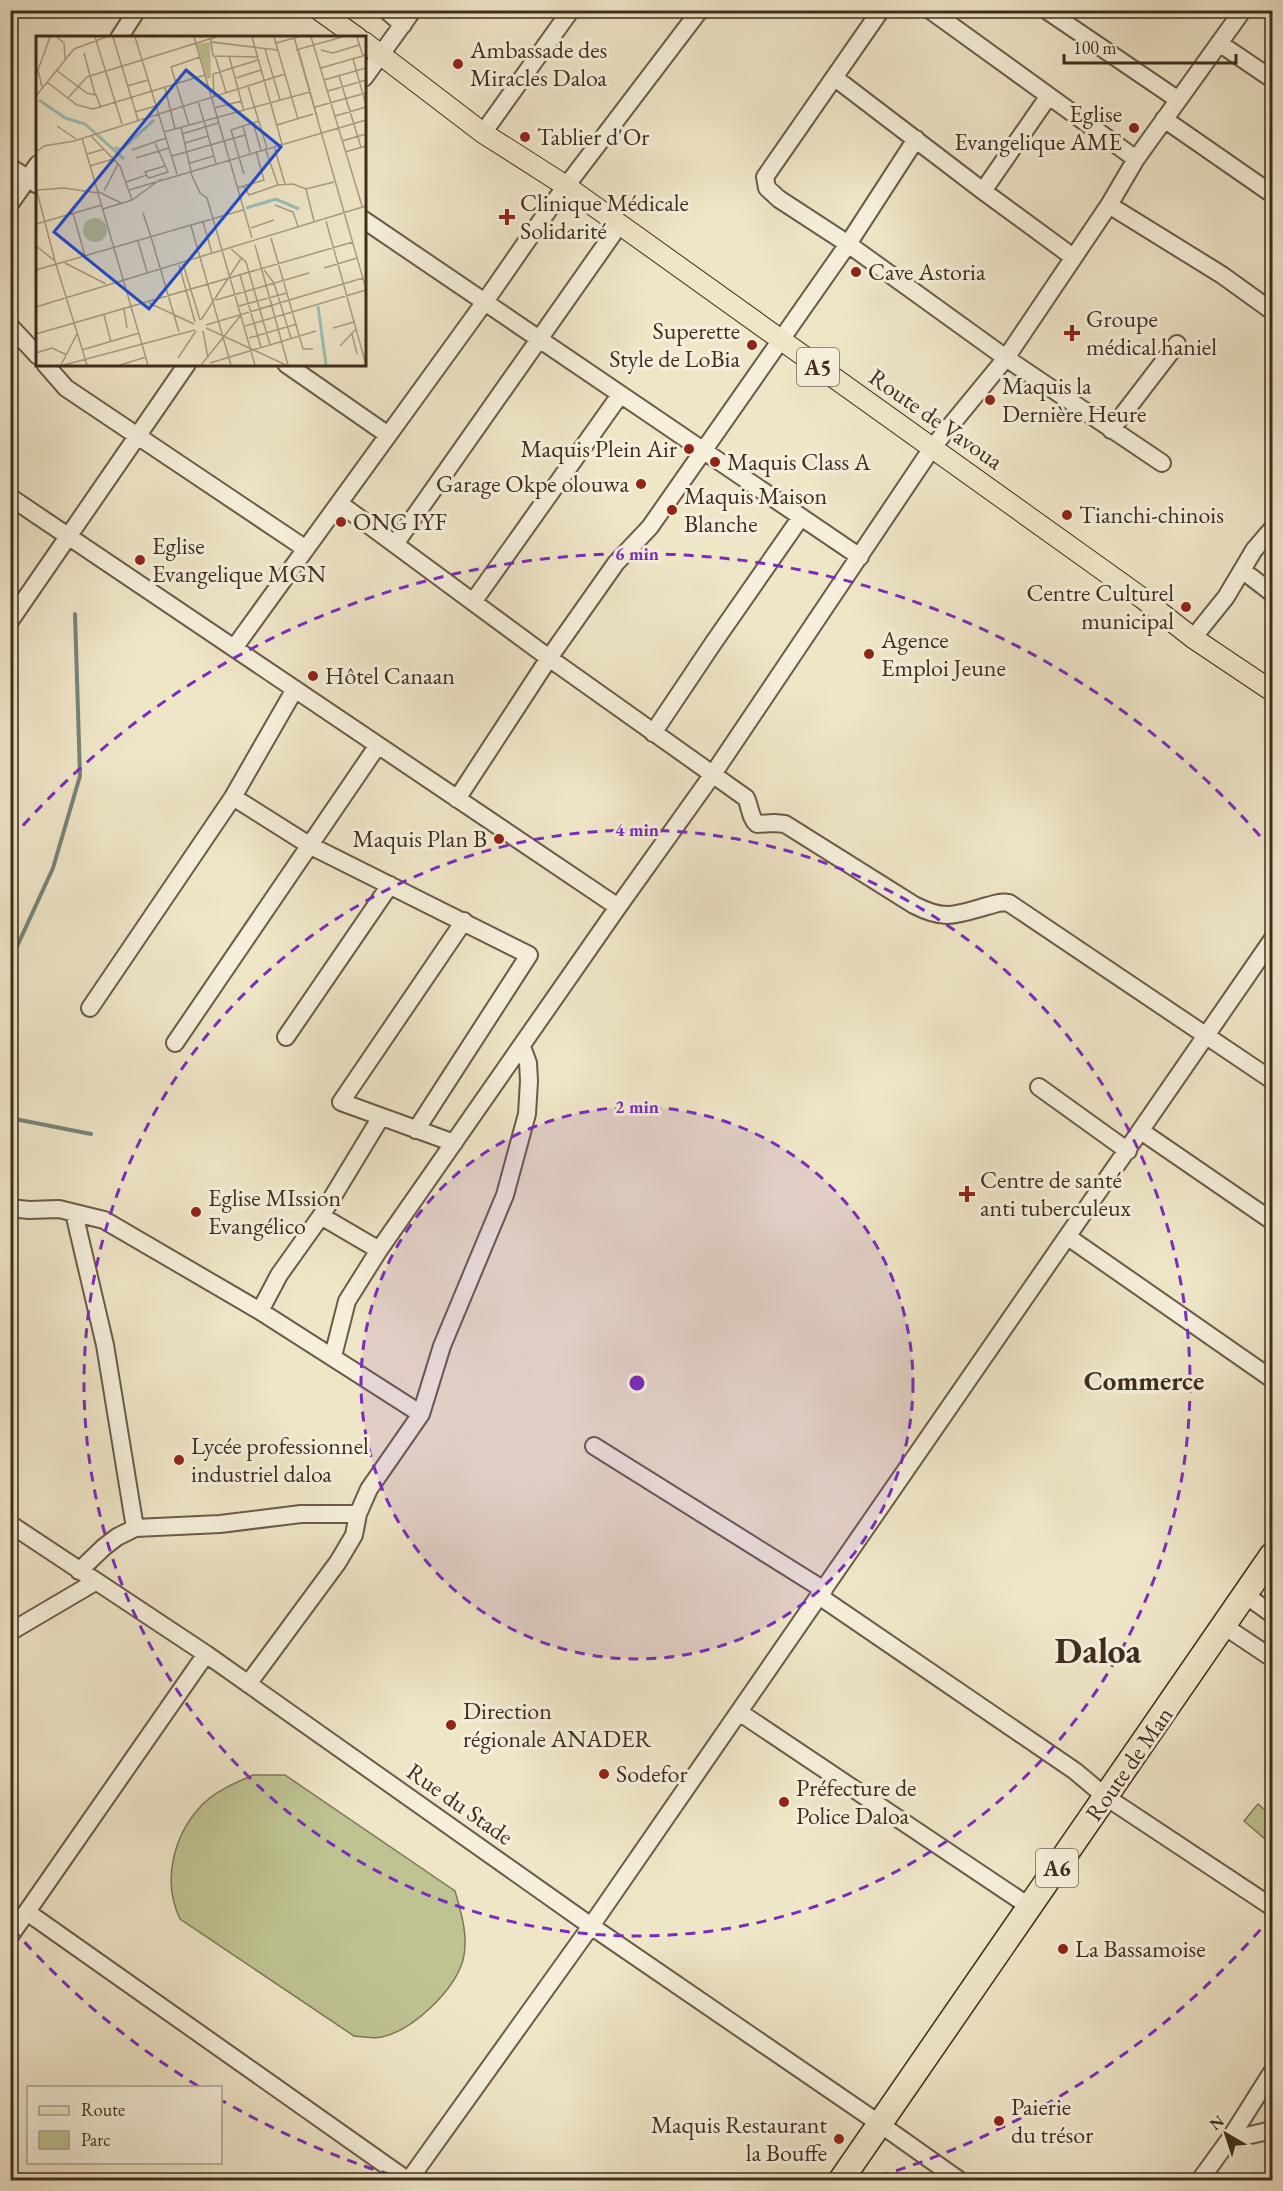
<svg xmlns="http://www.w3.org/2000/svg" width="1283" height="2191" font-family="'EB Garamond',serif">
	<rect width="100%" height="100%" fill="#efe6c8"/>
	<filter id="stains"><feTurbulence type="fractalNoise" baseFrequency=".00333" numOctaves="4"/><feColorMatrix values="0 0 0 0 .2 0 0 0 0 .09 0 0 0 0 .02 0 0 0 .5 -.17"/></filter>
	<radialGradient id="worn" r=".72"><stop offset=".6" stop-color="#630" stop-opacity="0"/><stop offset="1" stop-color="#630" stop-opacity=".3"/></radialGradient>
	<path fill="#bfc392" stroke="#7f7858" stroke-width="1.5" d="M253,1775H285L455,1891C461,1912 469,1937 463,1960C454,1991 413,2030 382,2037C374,2039 363,2037 354,2036L180,1919C162,1882 173,1836 201,1806C215,1791 235,1783 253,1775Z
		M1258,1804L1272,1816V1845L1244,1821Z"/>
	<g fill="none" stroke-linecap="round" stroke-linejoin="round">
		<path stroke="#76847b" stroke-width="4" d="M10,974L14,953L53,868L80,776L75,614
			M10,1118L91,1134"/>
		<g stroke="#6b5a49" stroke-width="20">
			<path id="minor" d="M386,10L403,25
				M881,10L765,177L767,188L779,199L848,244L1006,358L1162,463
				M930,10L1136,159
				M1046,10L1177,99
				M119,38L137,10
				M1219,43L1272,79
				M364,78L413,10
				M835,78L983,191L1073,257
				M1164,119L1272,194
				M483,133L571,10
				M10,167L38,185
				M983,191L1048,97
				M10,204L38,164
				M1109,205L1222,275L1272,311
				M364,220L860,557
				M10,326L38,356
				M45,364L66,388L306,549
				M286,364L388,435
				M1111,430L1177,344
				M10,497L618,907
				M339,503L549,658L746,798C750,806 750,818 757,824L774,823L785,824L914,905C945,921 955,915 987,906C996,904 1000,901 1009,903L1272,1080
				M395,544L620,224
				M1242,570L1272,593
				M473,602L620,395
				M10,621L187,364
				M1193,638L1226,597L1254,550L1272,529
				M234,648L484,303L554,202L700,10
				M653,733L714,642L801,517
				M233,797L309,845L529,955L416,1130
				M457,799L549,658L616,563L650,527L848,244L916,139
				M90,1008L233,797L295,689
				M286,1037L390,885
				M175,1043L378,745
				M1039,1087L1128,1151
				M1141,1131L1272,1221
				M454,1143L341,1102L464,921
				M10,1208L29,1210L59,1209L104,1220L260,1311L421,1414
				M74,1213L105,1345L135,1528
				M321,1216L379,1250
				M1068,1237L1272,1379
				M260,1311L279,1275L321,1216L381,1117
				M333,1356L347,1301L379,1250L618,907L713,774L932,448L1006,358L1109,205L1136,159L1243,10
				M594,1446L824,1590
				M10,1524L206,1654L591,1926L880,2124L959,2180
				M79,1571L104,1547L117,1537L135,1528L220,1524L301,1514H358
				M1244,1594L1272,1614
				M819,1596L1075,1771L1106,1797L1272,1907
				M1224,1626L1272,1658
				M10,1632L95,1582
				M248,1684L338,1562L354,1535L358,1514L369,1489L421,1414L442,1346L505,1195L527,1114L529,1081L528,1063L522,1047
				M739,1712L1030,1907
				M27,1912L407,2180
				M10,1936L206,1654
				M1229,2140L1272,2130
				M409,2180L591,1926L1272,940
				M1200,2180L1229,2140L1272,2072"/>
		</g>
		<g stroke="#3f2c1f" stroke-width="22">
			<path id="major" d="M319,10L358,38
				M364,42L483,133L566,186L1142,598L1193,638L1272,691"/>
		</g>
		<g stroke="#3f2c1f" stroke-width="27">
			<path id="highway" d="M841,2180L1272,1555"/>
		</g>
		<use href="#minor" stroke="#f5efdb" stroke-width="16"/>
		<use href="#major" stroke="#efe6c8" stroke-width="20"/>
		<use href="#highway" stroke="#efe6c8" stroke-width="24"/>
	</g>
	<circle cx="637" cy="1383" r="276" fill="#7b2cbf" fill-opacity=".12"/>
	<g fill="none" stroke="#7b2cbf" stroke-width="3" stroke-dasharray="10 8">
		<circle cx="637" cy="1383" r="276"/>
		<circle cx="637" cy="1383" r="553"/>
		<path d="M1272 1916A829 829 0 0 1 866 2180M408 2180A829 829 0 0 1 223 2101M198 2086A829 829 0 0 1 11 1927M11 839A829 829 0 0 1 1272 850"/>
	</g>
	<g fill="#8f2418" stroke="#f5efdb" stroke-width="2">
		<circle cx="458" cy="64" r="6"/>
		<circle cx="1134" cy="128" r="6"/>
		<circle cx="525" cy="137" r="6"/>
		<path d="M504 208h6v6h6v6h-6v6h-6v-6h-6v-6h6z"/>
		<circle cx="856" cy="272" r="6"/>
		<path d="M1069 324h6v6h6v6h-6v6h-6v-6h-6v-6h6z"/>
		<circle cx="752" cy="345" r="6"/>
		<circle cx="990" cy="400" r="6"/>
		<circle cx="689" cy="449" r="6"/>
		<circle cx="715" cy="462" r="6"/>
		<circle cx="641" cy="484" r="6"/>
		<circle cx="672" cy="510" r="6"/>
		<circle cx="1067" cy="515" r="6"/>
		<circle cx="341" cy="522" r="6"/>
		<circle cx="140" cy="560" r="6"/>
		<circle cx="1186" cy="607" r="6"/>
		<circle cx="869" cy="654" r="6"/>
		<circle cx="313" cy="676" r="6"/>
		<circle cx="499" cy="839" r="6"/>
		<path d="M964 1185h6v6h6v6h-6v6h-6v-6h-6v-6h6z"/>
		<circle cx="196" cy="1212" r="6"/>
		<circle cx="179" cy="1460" r="6"/>
		<circle cx="451" cy="1725" r="6"/>
		<circle cx="604" cy="1774" r="6"/>
		<circle cx="784" cy="1802" r="6"/>
		<circle cx="1063" cy="1949" r="6"/>
		<circle cx="999" cy="2121" r="6"/>
		<circle cx="839" cy="2139" r="6"/>
	</g>
	<g text-anchor="middle" stroke-width="6" stroke-linejoin="round" paint-order="stroke">
		<g fill="#f5efdb" stroke="#766657" stroke-width="1.5">
			<rect x="797" y="348" width="42" height="38" rx="4.5"/>
			<rect x="1036" y="1849" width="42" height="38" rx="4.5"/>
		</g>
		<g font-size="22" font-weight="bold" fill="#3f2c1f">
			<text x="818" y="375">A5</text>
			<text x="1057" y="1876">A6</text>
		</g>
		<g font-size="24" fill="#3f2c1f" stroke="#f5efdb" text-anchor="start">
			<text x="470" y="58">Ambassade des<tspan x="470" dy="28">Miracles Daloa</tspan></text>
			<text x="1122" y="122" text-anchor="end">Eglise<tspan x="1122" dy="28">Evangelique AME</tspan></text>
			<text x="537" y="145">Tablier d'Or</text>
			<text x="520" y="211">Clinique Médicale<tspan x="520" dy="28">Solidarité</tspan></text>
			<text x="868" y="280">Cave Astoria</text>
			<text x="1086" y="327">Groupe<tspan x="1086" dy="28">médical haniel</tspan></text>
			<text x="740" y="339" text-anchor="end">Superette<tspan x="740" dy="28">Style de LoBia</tspan></text>
			<text x="1002" y="394">Maquis la<tspan x="1002" dy="28">Dernière Heure</tspan></text>
			<text x="677" y="457" text-anchor="end">Maquis Plein Air</text>
			<text x="727" y="470">Maquis Class A</text>
			<text x="629" y="492" text-anchor="end">Garage Okpe olouwa</text>
			<text x="684" y="504">Maquis Maison<tspan x="684" dy="28">Blanche</tspan></text>
			<text x="1079" y="523">Tianchi-chinois</text>
			<text x="353" y="530">ONG IYF</text>
			<text x="152" y="554">Eglise<tspan x="152" dy="28">Evangelique MGN</tspan></text>
			<text x="1174" y="601" text-anchor="end">Centre Culturel<tspan x="1174" dy="28">municipal</tspan></text>
			<text x="881" y="648">Agence<tspan x="881" dy="28">Emploi Jeune</tspan></text>
			<text x="325" y="684">Hôtel Canaan</text>
			<text x="487" y="847" text-anchor="end">Maquis Plan B</text>
			<text x="980" y="1188">Centre de santé<tspan x="980" dy="28">anti tuberculeux</tspan></text>
			<text x="208" y="1206">Eglise MIssion<tspan x="208" dy="28">Evangélico</tspan></text>
			<text x="191" y="1454">Lycée professionnel<tspan x="191" dy="28">industriel daloa</tspan></text>
			<text x="463" y="1719">Direction<tspan x="463" dy="28">régionale ANADER</tspan></text>
			<text x="616" y="1782">Sodefor</text>
			<text x="796" y="1796">Préfecture de<tspan x="796" dy="28">Police Daloa</tspan></text>
			<text x="1075" y="1957">La Bassamoise</text>
			<text x="1011" y="2115">Paierie<tspan x="1011" dy="28">du trésor</tspan></text>
			<text x="827" y="2133" text-anchor="end">Maquis Restaurant<tspan x="827" dy="28">la Bouffe</tspan></text>
		</g>
		<g font-size="24" fill="#3f2c1f" stroke="#f5efdb">
			<text transform="translate(936 419) rotate(35)" y="8">Route de Vavoua</text>
			<text transform="translate(1129 1764) rotate(-55)" y="8">Route de Man</text>
			<text transform="translate(460 1804) rotate(35)" y="8">Rue du Stade</text>
		</g>
		<g font-size="27" font-weight="bold" fill="#3f2c1f" stroke="#f5efdb">
			<text x="1144" y="1390">Commerce</text>
		</g>
		<g font-size="36" font-weight="bold" fill="#3f2c1f" stroke="#f5efdb">
			<text x="1098" y="1663">Daloa</text>
		</g>
	</g>
	<g transform="translate(36 36)">
		<rect width="330" height="330" fill="#efe6c8"/>
		<path d="M174,6L175,42L171,43L161,8ZM47 194a12 12 0 1 1 24 0a12 12 0 1 1-24 0Z" fill="#bfc392"/>
		<path fill="none" stroke="#9abfb8" stroke-width="3" d="M3,64L29,82L49,88L88,123M79,111L85,114L118,84M210,172L240,163L263,173M282,270L290,329"/>
		<path fill="none" stroke="#a99c84" stroke-width="1.5" d="M21,1L28,7L29,23M59,1L86,88M77,1L102,84M99,1L141,138M158,1L216,202M216,1L246,108M238,1L262,83M258,1L330,253M275,1L326,170M321,1L327,20M175,3V6L242,14M175,6L177,20L221,21M240,7L262,1M229,13L244,64M262,13L282,84M260,14L306,1M285,14L297,17L323,9M48,17L59,58M179,20L190,56M193,20L208,75M317,23L330,69M285,32L330,19M20,34L51,57L60,59L65,72M303,40L325,111M200,42L225,34M288,44L330,32M11,46L41,69L57,73L169,39M91,50L112,44M212,50L231,112M6,51L2,34L14,1M129,52L139,93M292,55L330,44M0,60L38,13L70,1M178,60L177,38L222,24M32,62L51,41L180,1M162,65L180,127M279,71L330,57M178,72L206,65M99,76L120,70M299,80L330,71M217,87L225,114M153,89L135,31L164,21M241,89L277,78M21,90L40,103M207,90L214,117M145,91L156,140L164,157L171,162L219,329M128,96L274,56M146,98L182,87M55,100L84,130L96,164M46,102L112,329M306,105L330,98M149,107L172,100M238,110L249,148M229,112L242,149L257,148L270,153L298,146M96,114L130,102M0,116L8,110L38,105L249,38M309,116L330,110M51,118L69,113M136,120L209,99M100,122L133,112M154,127L178,120M54,130L77,123M208,138L195,94L223,85M113,142L132,136L119,107M113,143L109,136L129,130M90,146L111,139M208,151L213,159L242,149M0,152L19,225M201,152L228,144L220,115M270,153L278,185M1,154L28,152L62,157M93,154L330,84M61,155L85,167M68,155L82,128M239,169L257,176L262,190M67,173L96,164L125,143M37,177L49,220M107,177L115,201M290,185L330,329M167,186L176,217M0,188L66,169M155,190L195,329M215,192L238,184M115,201L143,296M235,202L267,313H277M102,205L111,236M219,209L252,329M0,210L19,225L51,329M195,213L210,226L234,309M29,227L70,248M147,228L164,284M143,229L159,286M288,232L321,222M0,234L207,174M228,234L238,247L255,302M204,239L225,311M180,264L273,237M113,267L158,288M203,270L251,257M0,271L330,170M88,273L91,292M68,279L75,306M165,284L206,221M170,289L327,242M209,290L330,254M170,292L250,329M297,292L318,286M167,295L172,322M0,298L317,206M316,298L321,318M213,302L261,288M304,310L320,293M46,314L103,297M0,317L16,312L31,319M142,322L160,295M174,327L280,295M25,329L41,298M28,329L159,294M84,329L110,321M165,329L205,279"/>
		<path fill="#1d4ed8" fill-opacity="0.15" stroke="#1d4ed8" stroke-width="3" d="M150,34L245,111L113,273L18,196Z"/>
		<rect width="330" height="330" fill="none" stroke="#3f2c1f" stroke-width="3"/>
	</g>
	<circle cx="637" cy="1383" r="9" fill="#7b2cbf" stroke="#f5efdb" stroke-width="3"/>
	<g font-size="18" text-anchor="middle" font-weight="bold" fill="#7b2cbf" stroke="#f5efdb" stroke-width="6" stroke-linejoin="round" paint-order="stroke">
		<text x="637" y="560">6 min</text>
		<text x="637" y="836">4 min</text>
		<text x="637" y="1113">2 min</text>
	</g>
	<rect width="1283" height="2191" fill="none" stroke="#efe6c8" stroke-width="36"/>
	<rect x="12" y="12" width="1259" height="2167" fill="none" stroke="#3f2c1f" stroke-width="3"/>
	<rect x="18" y="18" width="1247" height="2155" fill="none" stroke="#3f2c1f" stroke-width="1.5"/>
	<rect x="27" y="2086" width="195" height="78" fill="#f5efdb" stroke="#aca190" stroke-width="1.5"/>
	<rect x="39" y="2106" width="30" height="9" fill="#efe6c8" stroke="#aca190" stroke-width="1.5"/>
	<text x="81" y="2116" font-size="18" fill="#3f2c1f">Route</text>
	<rect x="39" y="2131" width="30" height="18" fill="#bfc392" stroke="#aca190" stroke-width="1.5"/>
	<text x="81" y="2146" font-size="18" fill="#3f2c1f">Parc</text>
	<g transform="translate(1226 2134) rotate(321)" stroke="#f5efdb" stroke-width="4.5" paint-order="stroke">
	<path d="M0-4.5L10 22L0 15L-10 22Z" fill="#3f2c1f"/>
	<text y="-9" font-size="16" font-weight="bold" text-anchor="middle" fill="#3f2c1f">N</text>
	</g>
	<path d="M1064 54v9h172v-9" fill="none" stroke="#3f2c1f" stroke-width="3"/>
	<text x="1073" y="54" font-size="18" fill="#3f2c1f" stroke="#f5efdb" stroke-width="4.5" paint-order="stroke">100 m</text>
	<rect width="100%" height="100%" filter="url(#stains)"/>
	<rect width="100%" height="100%" fill="url(#worn)"/>
</svg>
